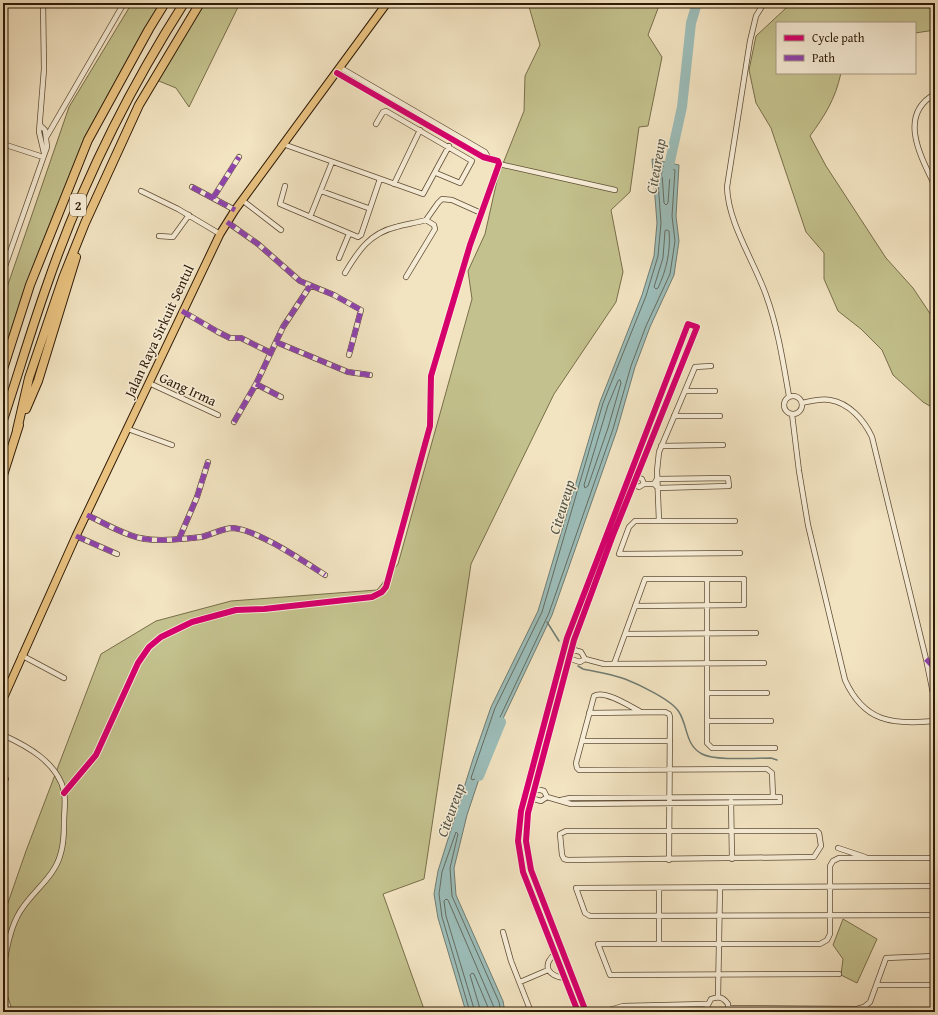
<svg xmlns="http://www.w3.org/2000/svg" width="938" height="1015" font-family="'Gentium Book Plus',serif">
	<rect width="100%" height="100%" fill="#f2e3c1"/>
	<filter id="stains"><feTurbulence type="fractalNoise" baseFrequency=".005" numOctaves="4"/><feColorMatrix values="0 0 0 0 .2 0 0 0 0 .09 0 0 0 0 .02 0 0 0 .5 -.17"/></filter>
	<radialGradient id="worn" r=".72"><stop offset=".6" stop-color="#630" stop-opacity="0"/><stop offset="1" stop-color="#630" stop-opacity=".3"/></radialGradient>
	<path fill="#c3c18d" stroke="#786e4a" d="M132,3H165L88,140L3,369V299L69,107Z
		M200,3H240L189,107L176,88L154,79Z
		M528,3H660L648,35L662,57L648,126L639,127L630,192L611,210L623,272L616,302L554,394L471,564L424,879L383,894L425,1012H3V917L26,851L101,654L156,621L231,601L377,590L398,564L472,299L468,271L485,234L498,176L524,111L525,76L540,45Z
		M798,3H935V30L915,33V23H777V73H841C835,100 825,115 810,136L826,166L886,258L913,288L935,321V409L923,402L893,375L882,350L861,329L838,311L824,279V253L806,232L771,128L756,103L749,70L756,36L786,8Z
		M843,919L877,939L857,983L841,975L843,959L833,945Z"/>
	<path fill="#9cbdb9" stroke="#707c72" d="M652,159L679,165L676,216L679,241L674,275L650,327L635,367L617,430L552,615L490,746L467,815L454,868L456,895L503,1001L505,1012H466L438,918L434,894L438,871L473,759L491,707L538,611L600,402L642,295L654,256L657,223Z"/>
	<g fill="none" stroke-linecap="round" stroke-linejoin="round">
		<path stroke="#656c60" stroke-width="1" d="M659,165L675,170L672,216L675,241L670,274L646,326L631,366L613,429L549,613L487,745L475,779L472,780L471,778L495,708L542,612L603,403L646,296L658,256L661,223L657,167Z
			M664,171L670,174L668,203L666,205L664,203L662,173Z
			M667,230L669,231C671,251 666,271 658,288L656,289L654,287L663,258L665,231Z
			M620,380L621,383L608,428L588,486L585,488L584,485L608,405L618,381Z
			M470,1012L442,917L439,894L442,872L456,832L458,834L450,868L452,896L499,1002L501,1012
			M475,1012L446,916L444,901L446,899L448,900L496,1012
			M481,1012L470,975L472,973L474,974L490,1012"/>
		<path stroke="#707c72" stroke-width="1.5" d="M547,622L559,641
			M578,666L583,669C597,672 612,674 625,679C638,684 672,700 679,712C688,726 685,745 702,754C715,761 755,758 771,758L777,760"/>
		<path stroke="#9cbdb9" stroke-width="10" d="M667,175L682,107L691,23L697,3
			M479,776L501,722"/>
		<g stroke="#5f4d36" stroke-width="6">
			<path id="street" d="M43,3L44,69L39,132L44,153
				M764,3L756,16L750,41L727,187C728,223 754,261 766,295C778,328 783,362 789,396
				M341,68L485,152L488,157
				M935,94C897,115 921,157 935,186
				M376,124L383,112L386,111L472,161L460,183L436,173
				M47,136L124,3
				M3,144L43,157
				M283,144L423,194L449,146
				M499,164L615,190
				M394,184L420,130
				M285,186L280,204L358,237L361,235L380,179
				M192,187L235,210
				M141,191L178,209L220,234
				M321,191L368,208
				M213,198L239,157
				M242,200L281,230
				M310,217L332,162
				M227,222L258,244L300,281L334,295L361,310L349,355
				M159,236L173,237L189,215
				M339,258L349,234
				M3,272L47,147L45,130L41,126
				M345,273C358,251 370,233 396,227C406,224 416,223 426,220L438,203L442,199L452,200L481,213
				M406,277L435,229L434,225L426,220
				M182,311L218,332L230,338H241L271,353
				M276,342L348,372L370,375
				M149,383L218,415
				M256,384L281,397
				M685,391H715
				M784 405a9 9 0 1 1 18 0a9 9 0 1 1-18 0Z
				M802,403C811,401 821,398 830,400C849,403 864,420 872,437L926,659L934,698L935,721
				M792,414L799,471L808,525L845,680C864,722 892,725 935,721
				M674,416H720
				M234,422L256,384L283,327L310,286
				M128,429L172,445
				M661,446L723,445
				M630,474L642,479L644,484
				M627,482L639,487L644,484H654L658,488L729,486L728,478L657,479L654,484
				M87,515C104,523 122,534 140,538C159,542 182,539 201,537C211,535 223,528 233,528C258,530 303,561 325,575
				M659,521L657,471L659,452L695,367L711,366
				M735,521H635L629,527L619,554L740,553
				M76,536L117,554
				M179,539L197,497L208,462
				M707,579V743L712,748H775
				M625,634L756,633
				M564,647L581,652L585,659
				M21,655L64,678
				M562,656L580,662L585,659L604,664L764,663
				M927,660L935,669
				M614,664L645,579H744V605L635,606
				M707,693H767
				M641,712C631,707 604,689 594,696L576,763L577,768L579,770L767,769L772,773L773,797
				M589,713L665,712L669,714L670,717L669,860
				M707,721H771
				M3,735C27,746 57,762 64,791C66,801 64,812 64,822C64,838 63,855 54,869C44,886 26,898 17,917C9,933 6,953 3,970
				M582,741H670
				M3,778L6,779
				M533,788L544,791L547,797
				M64,793L96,755L138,663L149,647L161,637L192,622L236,610L264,609L372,597L382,592L386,587L430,426L431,376L470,245L499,164L498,161L483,157L337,73
				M524,796L541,801L547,797L571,804L780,802V797L570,798L561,800
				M731,801L732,859
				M566,831H817L819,833L821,846L814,857L568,860L564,859L562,855L560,834Z
				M838,848L865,857
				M935,886L576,888L585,913L590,916L935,915
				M503,932L511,961L531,1012
				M659,944V888
				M555,954C541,966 549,976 564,978
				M839,974L610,975L598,944H820L827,940L830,934V866L833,861L839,858H935
				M3,981L4,994L10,1012
				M520,982L548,970
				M877,985H935
				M718,997L720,887
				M707,1007L711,999C719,996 723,997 728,1004V1012
				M728,1008L857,1009L864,1007L870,1002L886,958L935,956
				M578,1012L523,872L518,841L521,811L567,638L688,324L697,327L613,535L574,640L528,813L526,841L531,870L586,1012
				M591,1012L596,1010L600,1012
				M603,1012L623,1006L707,1004
				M648,1012L707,1011"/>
		</g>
		<g stroke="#2e1b07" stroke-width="9">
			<path id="primary" d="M3,699L76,536L220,234L235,210L387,3"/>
		</g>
		<g stroke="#2e1b07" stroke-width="10">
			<path id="highway" d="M3,369L30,285L88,140L149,29L165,3
				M26,409L38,381L76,257
				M3,420C18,375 31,330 47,285C81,186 128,91 184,3
				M17,430L29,378L63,278L85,223L139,105L200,3
				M3,475L19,425"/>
		</g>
		<use href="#street" stroke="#f7edd7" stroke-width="4.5"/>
		<use href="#primary" stroke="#e9c280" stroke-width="7"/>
		<use href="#highway" stroke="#e9c280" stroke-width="8"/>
		<path stroke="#8e44ad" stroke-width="5" stroke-dasharray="10 5" stroke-linecap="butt" d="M192,187L235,210
			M213,198L239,157
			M227,222L258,244L300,281L334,295L361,310L349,355
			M182,311L218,332L230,338H241L271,353
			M276,342L348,372L370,375
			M256,384L281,397
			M234,422L256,384L283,327L310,286
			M87,515C104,523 122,534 140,538C159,542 182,539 201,537C211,535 223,528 233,528C258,530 303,561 325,575
			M76,536L117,554
			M179,539L197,497L208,462
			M926,659L935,669"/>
		<g stroke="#f7edd7" stroke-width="8">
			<path id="cycleway" d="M64,793L96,755L138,663L149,647L161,637L192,622L236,610L264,609L372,597L382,592L386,587L430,426L431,376L470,245L499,164L498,161L483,157L337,73
				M578,1012L523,872L518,841L521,811L567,638L688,324L697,327L613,535L574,640L528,813L526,841L531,870L586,1012"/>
		</g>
		<use href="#cycleway" stroke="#d6006c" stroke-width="6"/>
	</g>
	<g text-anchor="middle" stroke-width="3" stroke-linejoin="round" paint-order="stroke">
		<rect fill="#f7edd7" stroke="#6a5a45" stroke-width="1" x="70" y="194" width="16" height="22" rx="3"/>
		<g font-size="13" font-weight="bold" fill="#2e1b07">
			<text x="78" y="210">2</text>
		</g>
		<g font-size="14" fill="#2e1b07" stroke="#f7edd7">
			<text transform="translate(159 331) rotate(-65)" y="5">Jalan Raya Sirkuit Sentul</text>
			<text transform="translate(188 389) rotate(25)" y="5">Gang Irma</text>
		</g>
		<g font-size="15" font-style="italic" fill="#545445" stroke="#f7edd7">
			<text transform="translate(656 166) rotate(-80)" y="5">Citeureup</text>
			<text transform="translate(562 507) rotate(-73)" y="5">Citeureup</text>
			<text transform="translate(451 810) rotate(-70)" y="5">Citeureup</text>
		</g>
	</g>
	<rect width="938" height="1015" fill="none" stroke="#f2e3c1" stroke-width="16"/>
	<rect x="4" y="4" width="930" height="1007" fill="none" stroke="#2e1b07" stroke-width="2"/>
	<rect x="8" y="8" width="922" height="999" fill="none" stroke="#2e1b07"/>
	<rect x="776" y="22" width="140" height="52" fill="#f7edd7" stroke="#a79984"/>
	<rect x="784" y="35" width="20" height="6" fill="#d6006c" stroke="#a79984"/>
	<text x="812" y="42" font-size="12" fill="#2e1b07">Cycle path</text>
	<rect x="784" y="55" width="20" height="6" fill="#8e44ad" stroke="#a79984"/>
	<text x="812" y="62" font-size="12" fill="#2e1b07">Path</text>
	<rect width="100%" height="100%" filter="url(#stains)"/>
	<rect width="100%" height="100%" fill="url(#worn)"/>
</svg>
